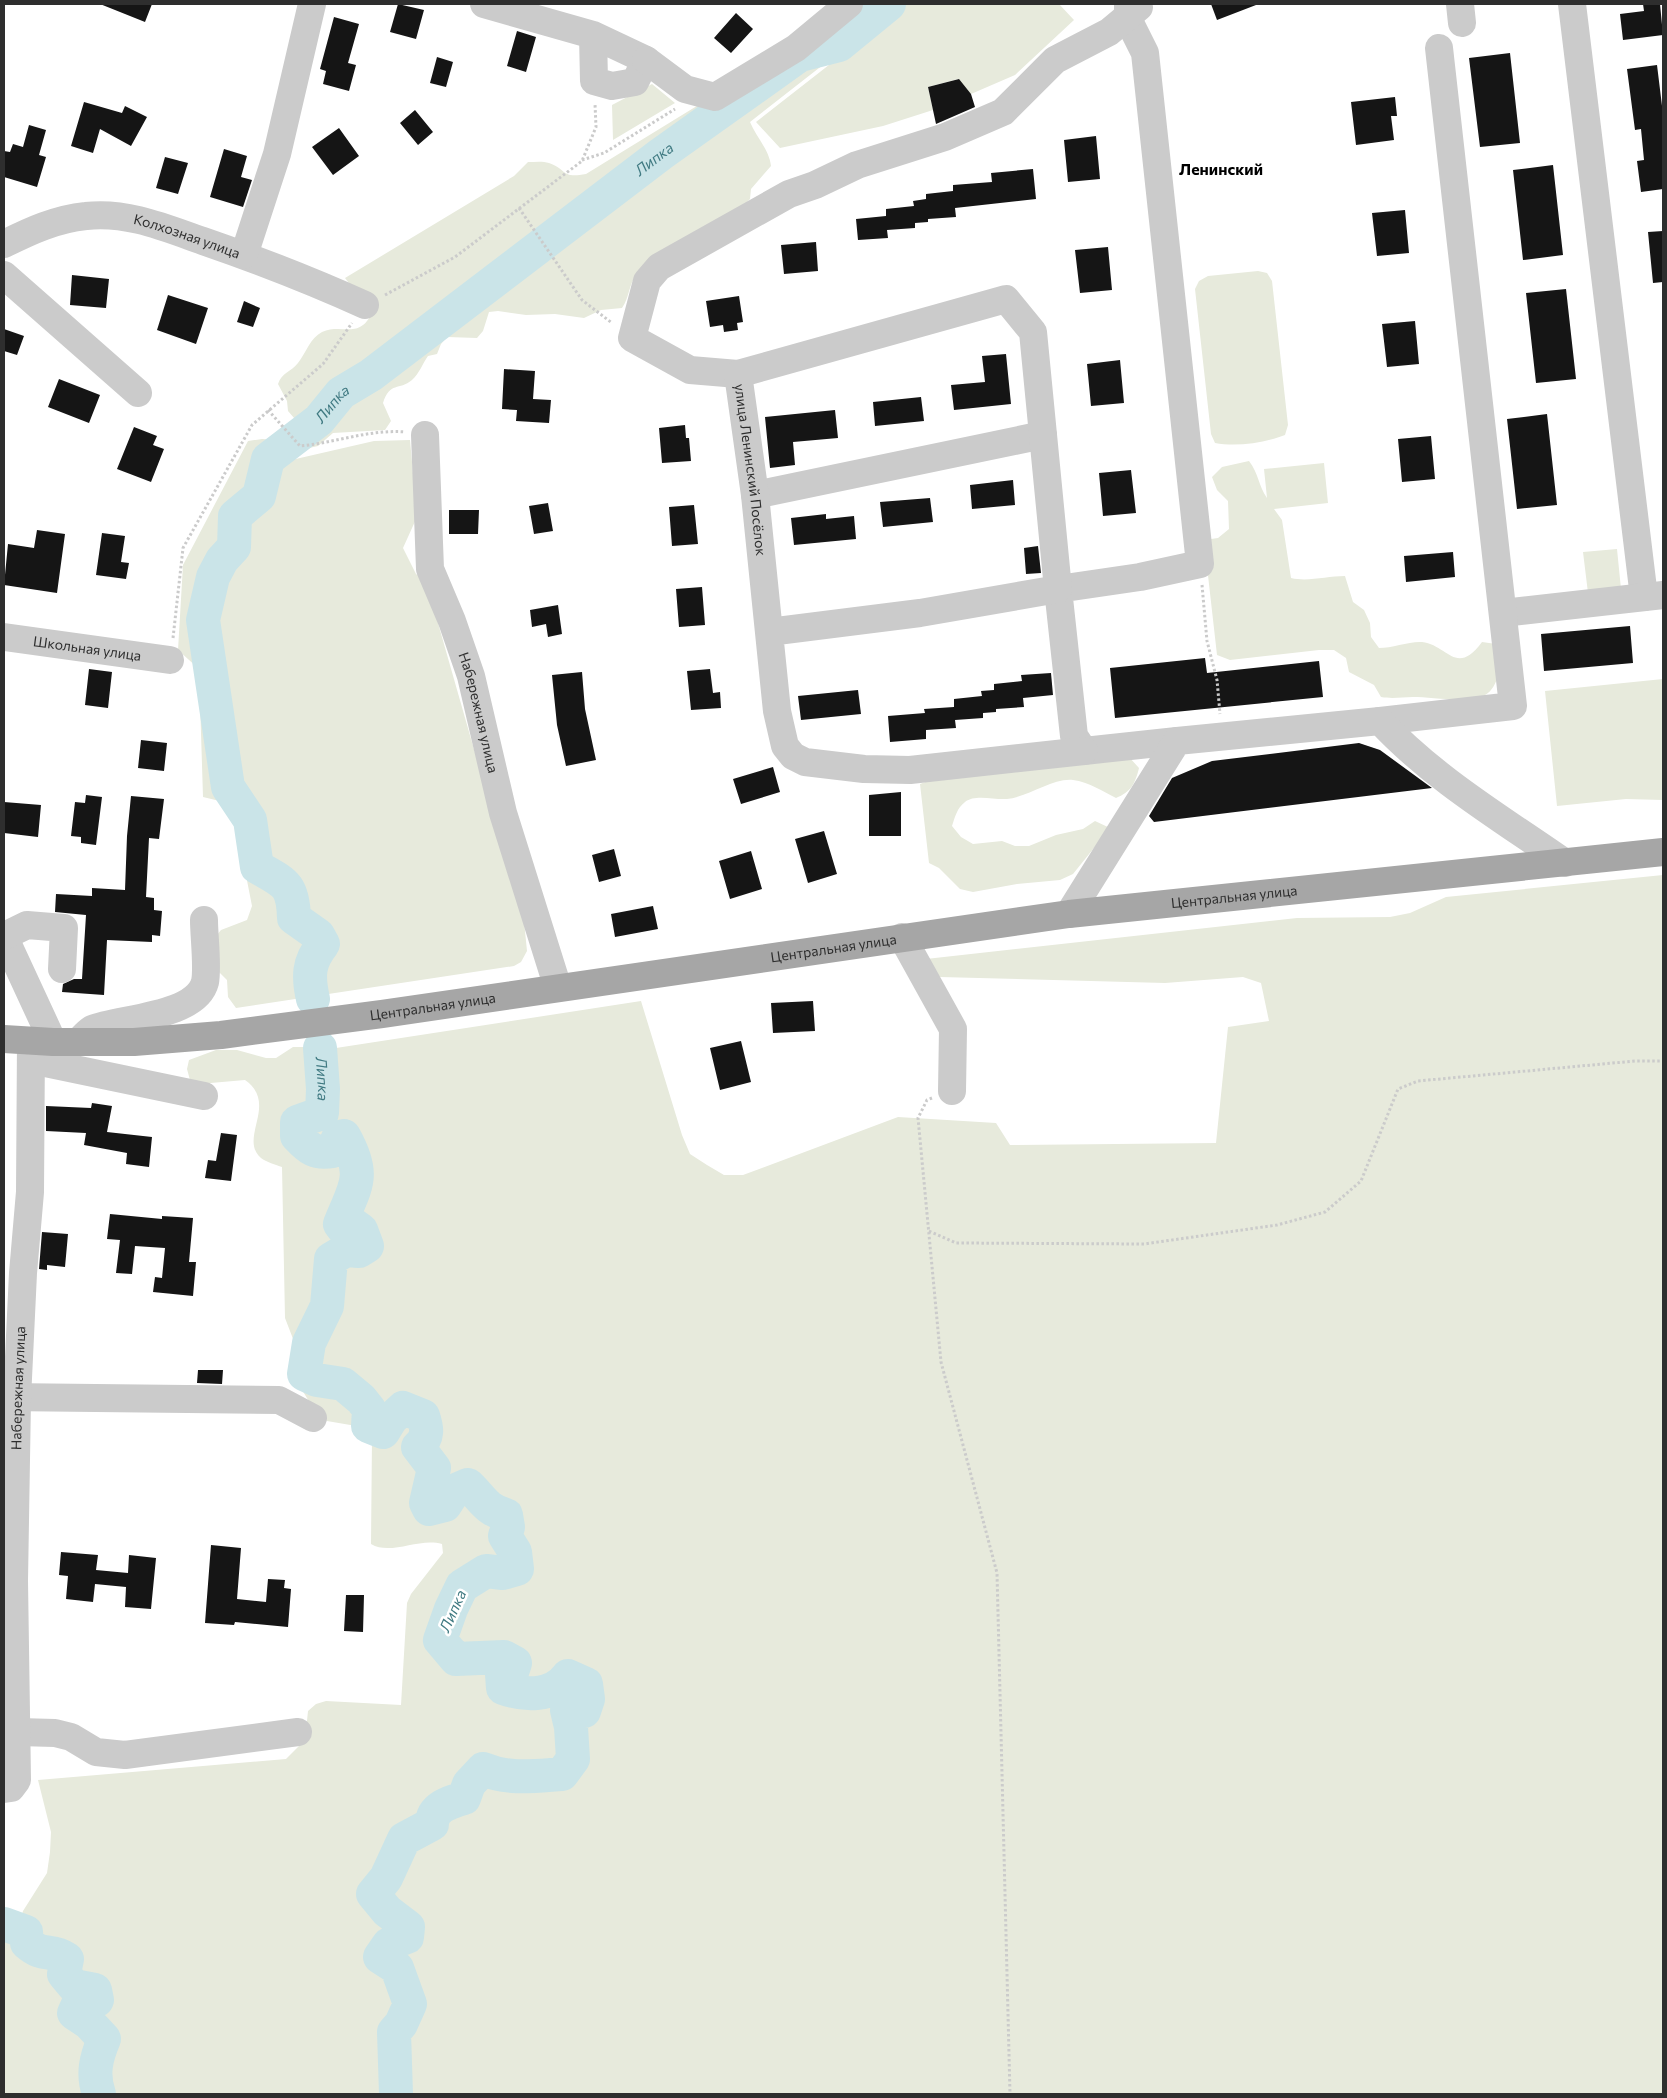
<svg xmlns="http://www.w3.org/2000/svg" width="1667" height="2098" font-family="Commissioner,sans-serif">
	<rect width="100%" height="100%" fill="#fff"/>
	<path fill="#e7eadc" d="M863,4H901L750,122C756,137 769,149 771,166L751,189L750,199L743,206L637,274C628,285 630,297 622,308L601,310L584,318L555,314L526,315L498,311L489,312L483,331L477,338L447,337L441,344L437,354L428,356C423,363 419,374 412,380C399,391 390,381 383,403L391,421L385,430L333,433L318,446L309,448L301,443L297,435L301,426L288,411L287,401L278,384C282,372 291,372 298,363C306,353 310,338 322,332C342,323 359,340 372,313L345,278L514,176L528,162C535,162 543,161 549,163C567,169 561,179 586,174Z
		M907,4H1059L1074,20L1015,75L971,94L958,79L928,87L933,110L883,126L780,148L756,122Z
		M652,84L675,103L613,140L612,105Z
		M1258,271L1267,273L1272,281L1288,425L1285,435C1265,443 1236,447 1215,443L1211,434L1195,289L1199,281L1208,276Z
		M262,439L276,440L287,461L374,441L410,440L417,517L403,548L416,574L426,581L497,830L523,911L527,951L521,962L514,966L236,1008L228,997L227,980L217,970L212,941L221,930L247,920L252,906L232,804L203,797L199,669L178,650L183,565L248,441Z
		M1249,461C1259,474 1258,485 1267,498L1264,469L1324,463L1328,503L1274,509L1282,520L1291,578C1308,582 1327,576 1345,576L1353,602L1364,610L1370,623L1371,637L1379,648C1392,648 1410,641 1422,642C1448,645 1456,677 1482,642L1496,644L1504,656C1500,668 1497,691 1483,696C1466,703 1431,697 1413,697C1402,697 1393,699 1381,697L1374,685L1349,672L1346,658L1334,650H1319L1230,660L1217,655L1204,540L1218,538L1229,529L1228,501L1217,490L1212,477L1222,467Z
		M1617,549L1621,589L1588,593L1583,552Z
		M1663,679V800L1626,799L1557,806L1545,691Z
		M1129,757L1139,768C1135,784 1131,792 1116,798C1102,791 1089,782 1073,780C1052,778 1029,797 1007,799C994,800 975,794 965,802C957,808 955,817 952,826L961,837L973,844L1002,841L1015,846H1029L1056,835L1083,829L1095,821L1110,828L1073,874L1060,880L1017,884L973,892L960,889L939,868L929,863L920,784L936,778Z
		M1663,875V2094H4V1935L15,1937L23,1911L47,1873L50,1852L51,1832L38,1780L286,1759L305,1740L308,1711L316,1704L326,1701L401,1705L407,1603L411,1594L443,1553L442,1544C419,1537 391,1556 371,1544L372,1437L362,1427L327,1421L313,1408L293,1375L295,1344L285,1318L282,1167C276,1165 266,1162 261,1158C238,1138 279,1104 245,1080L199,1084L190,1080L187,1069L189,1060L216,1050H237L266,1058H276L293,1047H303L327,1064L337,1062L336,1048L641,1001L682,1135L690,1154L707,1165L724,1175H743L898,1117L996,1123L1010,1145L1216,1143L1228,1027L1269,1021L1261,983L1243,977L1165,983L940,977L926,959L1297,918L1390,917L1410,913L1446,897Z"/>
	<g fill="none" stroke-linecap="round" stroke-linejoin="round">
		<g stroke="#cae4e8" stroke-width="34">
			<path id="s1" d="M313,999C308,977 308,962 323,944L318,935L294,918C293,884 285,883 257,867L250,820L228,787L203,620L213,577L222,560L234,547L235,516L259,496L268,459L319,420L341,393L371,375L661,154L800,55L839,45L889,4"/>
			<path id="s2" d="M320,1048L323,1089L322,1113L297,1122V1136C309,1149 315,1154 333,1151L338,1138L344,1136C367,1177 355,1186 340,1224L346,1232L354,1225L361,1230L367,1246L359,1251L346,1250L331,1259L327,1306L309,1343L304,1374L317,1380L343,1384L361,1399L369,1409L368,1426L383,1432L391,1419L403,1408L423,1416C427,1428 429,1437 418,1447L434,1468L426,1503L429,1509L445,1505L454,1491L468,1485C483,1499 485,1509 506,1515L508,1527L505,1536L515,1552L517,1569L503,1573L486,1571L462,1586L451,1609L440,1640L456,1659L504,1657L515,1663L512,1672L502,1674L503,1688C525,1696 553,1697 568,1676L586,1684L588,1699L584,1711L575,1706L567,1710L571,1727L573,1759L562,1774C534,1776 509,1780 483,1769L469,1784L464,1798C450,1802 432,1807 432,1824L404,1839L386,1878L373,1894L387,1911L408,1927L407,1937L389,1944L380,1957L397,1968L410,2004L401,2024L394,2032L396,2094"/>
			<path d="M4,1924L26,1932L27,1943C44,1958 50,1948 67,1959L64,1974L74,1986L95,1990L97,2000H80L74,2013L89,2023L104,2039C96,2058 92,2074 99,2094"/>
		</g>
	</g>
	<path fill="#151515" d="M100,4H152L145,22Z
		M398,4L424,10L416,39L390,32Z
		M1211,4H1256V5L1217,20Z
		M1643,4H1660L1663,35L1623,40L1620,14L1644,11Z
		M736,13L753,29L731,53L714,38Z
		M334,17L359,24L348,63L356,65L349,91L323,84L326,71L320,69Z
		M517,31L536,37L526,72L507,66Z
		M1510,53L1520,143L1480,147L1469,58Z
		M437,57L453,62L446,87L430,83Z
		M1657,65L1663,114V189L1641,192L1637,161L1644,160L1641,129L1635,130L1627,69Z
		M959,79L971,94L975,107L936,124L928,87Z
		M1395,97L1397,116H1391L1394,140L1356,145L1351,102Z
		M84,102L122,113L125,106L147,117L131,146L100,129L93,153L71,146Z
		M415,110L433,132L418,145L400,123Z
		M29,125L46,130L39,155L46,157L37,187L4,177V151L10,152L13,144L23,147Z
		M339,128L359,156L333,175L312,147Z
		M1096,136L1100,179L1068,182L1064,140Z
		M224,149L247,156L241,177L252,180L243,207L210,197Z
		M165,157L188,163L178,194L156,188Z
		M1553,165L1563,255L1523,260L1513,170Z
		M1033,169L1036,199L955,208L956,217L928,219V222L915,223V228L887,230L888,238L858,240L856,219L886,216V209L914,206L913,201L926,199V194L953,191V185L992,182L991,173Z
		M1405,210L1409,253L1377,256L1372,213Z
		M1663,231V282L1653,283L1648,232Z
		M816,242L818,271L784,274L781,245Z
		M1108,247L1112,290L1080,293L1075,250Z
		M72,275L109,279L106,308L70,305Z
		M1566,289L1576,379L1536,383L1526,293Z
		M168,295L208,308L196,344L157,330Z
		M739,296L743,322L737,323L738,330L724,332L723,325L710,327L706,301Z
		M244,301L260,308L253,327L237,322Z
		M1415,321L1419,364L1387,367L1382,324Z
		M4,329L24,336L17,355L4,351Z
		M1006,354L1011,404L954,410L951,385L985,382L982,356Z
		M1120,360L1124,403L1091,406L1087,364Z
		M504,369L535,371L533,399L551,400L549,423L516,421L517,410L502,409Z
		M59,379L100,395L89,423L48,407Z
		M921,397L924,421L875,426L873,402Z
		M835,410L838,438L793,442L795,465L770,468L765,417Z
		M1547,414L1557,505L1517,509L1507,419Z
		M685,425L686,438H689L691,461L662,463L659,428Z
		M134,427L157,436L153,445L164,449L151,482L117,469Z
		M1431,436L1435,479L1402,482L1398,439Z
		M1131,470L1136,513L1103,516L1099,473Z
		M1013,480L1015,505L972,509L970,485Z
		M930,498L933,522L883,527L880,502Z
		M548,503L553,531L534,534L529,506Z
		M694,505L698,544L672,546L669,507Z
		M449,510H479L478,534H449Z
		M826,514V519L854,516L856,539L794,545L791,518Z
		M37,530L65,534L57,593L4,585L8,544L34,548Z
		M102,533L125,536L121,562L129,563L126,579L96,575Z
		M1038,546L1041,573L1026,574L1024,548Z
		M1453,552L1455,577L1406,582L1404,556Z
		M702,587L705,625L679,627L676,589Z
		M558,605L562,634L548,637L546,624L532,627L530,610Z
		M1630,626L1633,663L1544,671L1541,634Z
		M1205,658L1207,673L1319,661L1323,697L1115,718L1110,668Z
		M89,669L112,672L108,708L85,705Z
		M710,669L713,693L720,692L721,708L691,710L687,671Z
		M582,672L585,709L596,760L566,766L557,725L552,675Z
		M1051,673L1053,695L1023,698L1024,707L996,709V712L983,713V718L955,720L956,728L926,730V739L890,742L888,716L925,713L924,709L954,707V699L982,696L981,691L994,690V684L1022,681L1021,675Z
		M858,690L861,714L801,720L798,696Z
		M141,740L167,743L164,771L138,768Z
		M1359,743L1380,750L1432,788L1154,822L1149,816L1172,778L1212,761Z
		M773,767L780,792L741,804L733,779Z
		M901,792V836H869V795Z
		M86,795L102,797L96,845L81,843V837L71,836L75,802L85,803Z
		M131,796L164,799L159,839L149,838L146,897L154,898V910L162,911L160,936L152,935V942L107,940L104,995L62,992L63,984L74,979H82L86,915L55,912L56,894L92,896V888L125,890L127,836Z
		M4,802L41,805L38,837L4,833Z
		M824,831L837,874L808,883L795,839Z
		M614,849L621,876L599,882L592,855Z
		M751,851L762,889L730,899L719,861Z
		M653,906L658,929L615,937L611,914Z
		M813,1001L815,1031L773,1033L771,1003Z
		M741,1041L751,1082L720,1090L710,1048Z
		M92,1103L112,1106L107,1132L152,1137L149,1167L126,1164L127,1153L84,1145L86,1133L46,1131V1106L91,1108Z
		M221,1133L237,1135L231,1181L205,1178L208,1160L216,1161Z
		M110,1214L162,1219V1216L193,1218L189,1262H196L193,1296L153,1292L155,1277L162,1278L165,1248L135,1246L132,1274L116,1273L120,1240L107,1239Z
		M42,1232L68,1234L65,1267L47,1265V1270L39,1269Z
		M198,1370H223L222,1384L197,1383Z
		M211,1545L241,1548L237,1599L266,1602L268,1579L285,1580L284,1588L291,1589L288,1627L235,1622L234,1625L205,1623Z
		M61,1552L98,1555L96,1570L128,1573L129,1555L156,1558L151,1609L125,1607L126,1587L95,1584L93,1602L66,1599L68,1576L59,1575Z
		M346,1595H364L363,1632L344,1631Z"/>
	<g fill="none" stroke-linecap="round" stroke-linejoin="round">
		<path stroke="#cbcbcb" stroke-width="3" stroke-dasharray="2.5 2.5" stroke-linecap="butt" d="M582,160L604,153L675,109
			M519,208L582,300L612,323
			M385,295L455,257L582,161L596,127L595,104
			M268,410L300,446C334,443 370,429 405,432
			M1202,585L1207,641L1217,680L1220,714
			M173,638L183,548L252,425L323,364L352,323
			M932,1098L927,1100L918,1118L941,1362L997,1573L1010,2094
			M929,1231L956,1243L1144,1244L1277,1225L1325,1212L1361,1181L1398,1089L1418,1081L1635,1061H1663"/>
		<g stroke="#cbcbcb" stroke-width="28">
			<path d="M484,4L593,35L646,60L635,82L612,86L594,81L593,35"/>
			<path d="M1128,4V19L1145,53L1200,564L1140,577L1058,589L1074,736L1084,751L1177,741"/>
			<path d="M1460,4L1462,23"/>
			<path d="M1572,4L1644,597"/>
			<path d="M646,60L685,89L715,97L796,48L849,4"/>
			<path id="s3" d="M4,244C30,231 56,219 86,216C126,211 166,228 203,241C258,260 312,281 365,305"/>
			<path d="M244,255L277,154L312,4"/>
			<path d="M4,275L138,393"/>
			<path d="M738,374L690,370L632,338L647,281L659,267L789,194L815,185L857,165L945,137L1003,112L1055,60L1109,32L1139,7"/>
			<path id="s4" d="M425,435L430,569L452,621L471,676L503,813L558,988"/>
			<path d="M755,495L1043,435"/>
			<path d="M1503,613L1663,595"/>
			<path id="s5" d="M769,632L920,613L1058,589L1033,332L1006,299L738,374L755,495L777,711L785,746L793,756L805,762L864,769L910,770L1084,751"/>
			<path id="s6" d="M4,637L170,660"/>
			<path d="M1380,721L1513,706L1439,48"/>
			<path d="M1069,914L1177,741L1380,721C1433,778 1502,819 1565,863"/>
			<path d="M4,936L53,1042"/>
			<path d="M4,936L27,925L64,928L62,969"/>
			<path d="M902,937L953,1029L952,1091"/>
			<path d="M78,1042C82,1038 87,1032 92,1029C120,1018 196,1017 205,982C208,968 204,936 204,920"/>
			<path d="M31,1060L204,1096"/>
			<path d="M4,1397L279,1400L313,1418"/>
			<path d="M18,1732L55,1733L71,1737L96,1752L125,1755L298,1732"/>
			<path id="s7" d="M4,1789L11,1788L17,1780L14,1581L17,1399L23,1273L30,1192L31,1041"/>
		</g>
		<path stroke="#a6a6a6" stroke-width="28" id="s8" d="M4,1039L53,1042H134L221,1035L382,1014L1069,914L1663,852"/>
	</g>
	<g text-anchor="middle" stroke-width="5" stroke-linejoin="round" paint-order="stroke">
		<g font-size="14" fill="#2e2e2e" stroke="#fff">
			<text dy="5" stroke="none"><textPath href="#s3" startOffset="191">Колхозная улица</textPath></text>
			<text dy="5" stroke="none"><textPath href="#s5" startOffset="968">улица Ленинский Посёлок</textPath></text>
			<text dy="5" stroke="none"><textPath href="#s6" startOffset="84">Школьная улица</textPath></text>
			<text dy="5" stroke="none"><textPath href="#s4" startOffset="286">Набережная улица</textPath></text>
			<text dy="5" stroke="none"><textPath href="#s8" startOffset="1240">Центральная улица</textPath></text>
			<text dy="5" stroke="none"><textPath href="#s8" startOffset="836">Центральная улица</textPath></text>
			<text dy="5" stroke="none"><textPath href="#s8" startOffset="431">Центральная улица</textPath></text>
			<text dy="5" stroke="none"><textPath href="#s7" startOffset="409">Набережная улица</textPath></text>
		</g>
		<g font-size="15" font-style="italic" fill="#407a82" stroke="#fff">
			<text dy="5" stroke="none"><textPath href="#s1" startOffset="1094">Липка</textPath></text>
			<text dy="5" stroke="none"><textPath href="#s1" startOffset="689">Липка</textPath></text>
			<text dy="5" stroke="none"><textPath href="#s2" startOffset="31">Липка</textPath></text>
			<text transform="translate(453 1611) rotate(-66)" y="5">Липка</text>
		</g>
		<g font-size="16" font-weight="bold" fill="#000" stroke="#fff">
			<text x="1221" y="175">Ленинский</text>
		</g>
	</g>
	<rect width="1667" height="2098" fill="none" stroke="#2e2e2e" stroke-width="10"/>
</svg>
